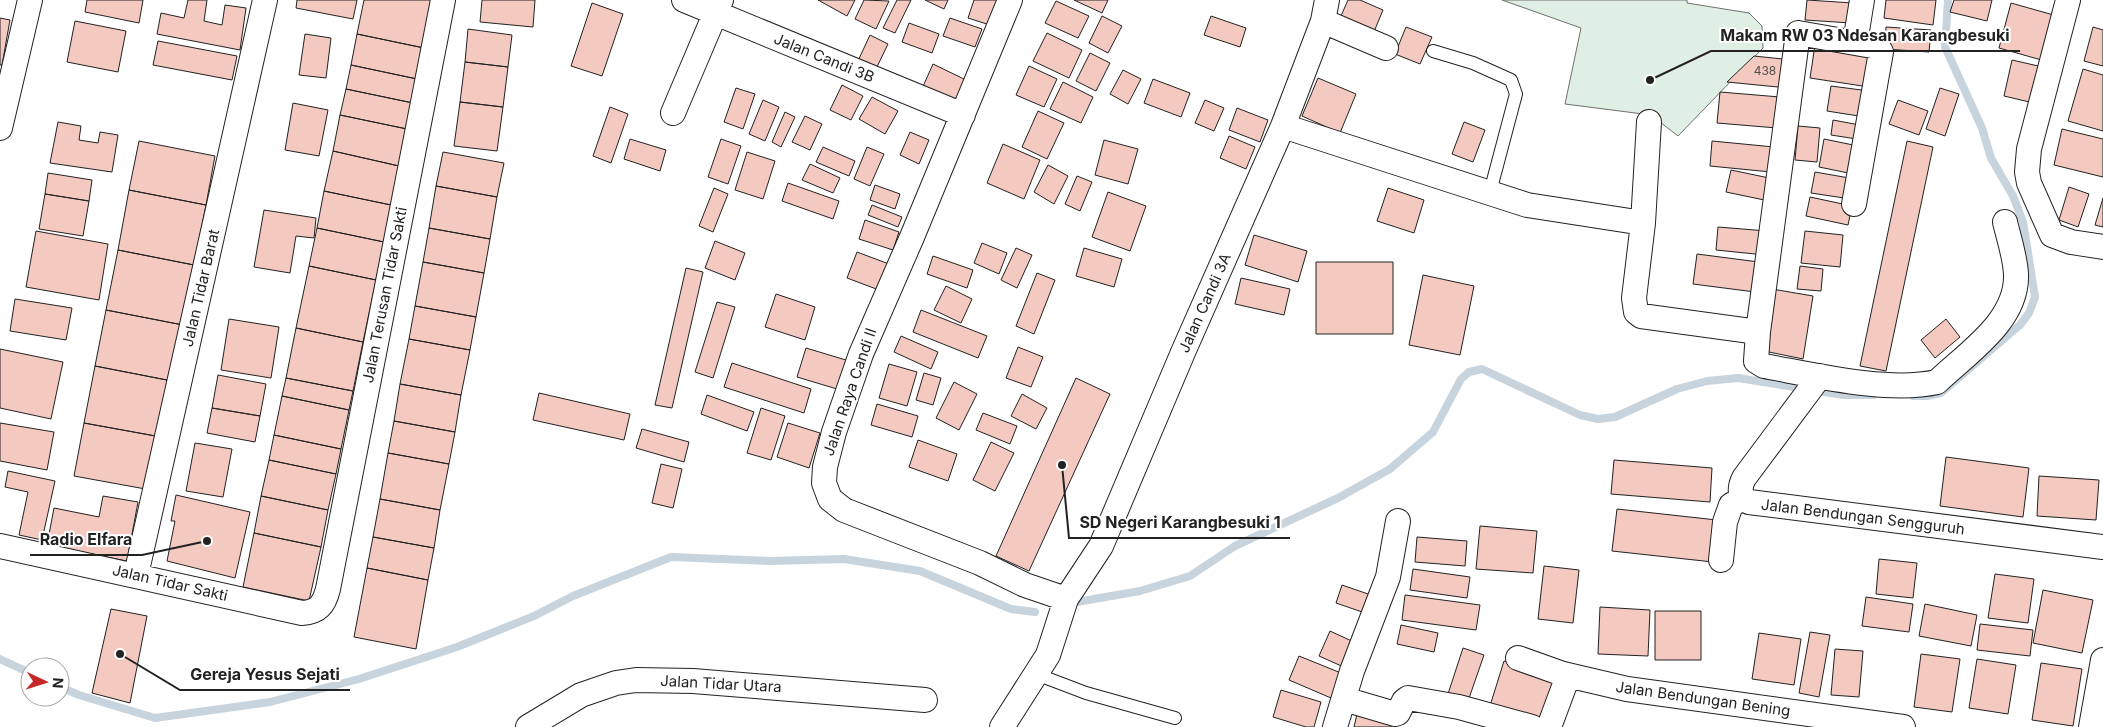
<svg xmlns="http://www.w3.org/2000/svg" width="2103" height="727" font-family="Inter,sans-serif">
	<rect width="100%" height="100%" fill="#fff"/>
	<path fill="#e0efe3" stroke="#6f6f6f" d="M1502,0H1687V3L1749,13L1762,26L1763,48L1678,136L1651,115L1565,104L1581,28Z"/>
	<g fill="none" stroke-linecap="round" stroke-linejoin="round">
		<path stroke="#c7d3dd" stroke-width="8" d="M1913,396H1927L1941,393L2020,325L2029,313L2035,297L2023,222L2013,196L1991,158L1982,128L1945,47L1948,0
			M1077,602L1140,591L1190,576L1235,546L1338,498L1390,469L1433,432L1461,379L1469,372L1482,369L1580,415L1598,419L1615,417L1677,389L1707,381L1738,378L1843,395H1874
			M0,659L30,673
			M60,687L79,695L155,718L270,702L359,679L457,647L534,616L573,596L671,557L769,561L844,559L920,571L1011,609L1035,612"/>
	</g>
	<path fill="#f3c9c0" stroke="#222" d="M87,0H143L139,23L85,12Z
		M188,0H207L204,21L222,25L225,5L246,8L240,50L157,34L161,13L184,18Z
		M297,0H357L353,19L296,8Z
		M364,0H434L424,48L357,34Z
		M482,0H535L533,27L480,22Z
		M818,0H855L847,16Z
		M864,0L889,1L876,29L855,19Z
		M897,0H911L895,33L883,28Z
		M925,0H948L944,9Z
		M974,0H1002L993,26L968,18Z
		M1074,0H1108L1102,13Z
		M1348,0H1360L1383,10L1371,39L1337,25Z
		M1807,0L1853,3L1851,23L1805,20Z
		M1886,0H1936L1933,25L1884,18Z
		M1954,0H1992L1987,21L1950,12Z
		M1056,1L1089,16L1078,38L1045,23Z
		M592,3L623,14L602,76L571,66Z
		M2011,3L2057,16L2045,61L1999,48Z
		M1102,16L1122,26L1108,53L1089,43Z
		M1211,16L1246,28L1240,47L1204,35Z
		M0,18L10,20L2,65H0Z
		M950,18L982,29L975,47L943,36Z
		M75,21L126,31L118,72L67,62Z
		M909,23L939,34L932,53L902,42Z
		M1406,27L1432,37L1420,64L1395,54Z
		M1886,27L1931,30L1929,52L1885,49Z
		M2093,27L2103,30V66L2084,61Z
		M468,29L512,35L508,67L465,62Z
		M1047,33L1082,50L1069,78L1033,61Z
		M305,34L331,38L326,78L299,75Z
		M357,34L424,48L417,79L351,65Z
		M870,35L888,44L875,71L857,63Z
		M158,41L237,56L232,80L153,65Z
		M1815,45L1874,54L1869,87L1810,78Z
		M1090,53L1110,63L1096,91L1076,81Z
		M1754,56L1792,60L1788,88L1727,82Z
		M2012,60L2047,68L2038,104L2004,96Z
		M465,62L508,67L503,107L460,102Z
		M933,64L966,80L953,108L920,93Z
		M351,65L417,79L413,103L346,89Z
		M1029,66L1057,79L1044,107L1016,95Z
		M2083,69L2103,75V131L2068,121Z
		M1123,70L1141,79L1128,104L1110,94Z
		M1318,78L1356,94L1340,133L1302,116Z
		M1153,79L1190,93L1181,117L1144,103Z
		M1063,82L1093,97L1081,123L1050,109Z
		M842,85L863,96L851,120L830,110Z
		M1831,86L1869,91L1865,117L1827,111Z
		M736,88L755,94L743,129L724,122Z
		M1940,88L1959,94L1945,136L1926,129Z
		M346,89L413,103L407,129L340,115Z
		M1720,92L1780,97L1777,128L1717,123Z
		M872,97L898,111L885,134L859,119Z
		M763,100L779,107L765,141L749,134Z
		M1205,100L1224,108L1214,131L1195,123Z
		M1898,100L1928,111L1919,135L1889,124Z
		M460,102L503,107L497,151L454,146Z
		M293,103L328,110L319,156L285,150Z
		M610,107L628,114L611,163L593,156Z
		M1237,108L1268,120L1260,142L1229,130Z
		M1038,111L1064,123L1047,159L1022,147Z
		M785,112L795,117L781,147L772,142Z
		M340,115L407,129L399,166L333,151Z
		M805,116L822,124L810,150L792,142Z
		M1833,120L1865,126L1863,140L1831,135Z
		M58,122L81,126L79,140L98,143L100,132L118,135L112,172L50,163Z
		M1464,122L1485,130L1473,162L1452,154Z
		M1798,126L1820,128L1817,162L1795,160Z
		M2062,129L2103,139V177L2054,165Z
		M910,132L929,140L919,164L900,155Z
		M1229,136L1255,147L1246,169L1220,158Z
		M630,139L666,150L660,171L624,159Z
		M721,139L741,146L728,184L708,177Z
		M1824,139L1863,147L1858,175L1819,167Z
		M1104,140L1138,149L1128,184L1095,175Z
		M139,141L215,156L206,205L129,190Z
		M1712,141L1774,147L1771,172L1710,166Z
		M1907,141L1933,147L1886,371L1860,366Z
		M1003,144L1040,160L1024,199L987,183Z
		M823,147L855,161L849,176L816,162Z
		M867,147L884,154L870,186L854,179Z
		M333,151L399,166L391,205L324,191Z
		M443,152L504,163L497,197L436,186Z
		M747,152L775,161L763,199L735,190Z
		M810,164L840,178L833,193L802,180Z
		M1048,165L1068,176L1054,204L1034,192Z
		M1731,170L1774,179L1769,201L1726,192Z
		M1815,172L1855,179L1851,199L1811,193Z
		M48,173L92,180L89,201L45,194Z
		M1077,176L1092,182L1080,211L1065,204Z
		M788,183L839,201L833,219L782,201Z
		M875,185L900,194L895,209L870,200Z
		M436,186L497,197L490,239L429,228Z
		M2069,187L2089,194L2078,227L2059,220Z
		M714,188L728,194L713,232L699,226Z
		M1388,188L1424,200L1414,233L1377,221Z
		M129,190L206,205L194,265L118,250Z
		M324,191L391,205L384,242L317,228Z
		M1108,192L1146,206L1130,251L1092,237Z
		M45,194L89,201L83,236L39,229Z
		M1810,197L1852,206L1848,225L1806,216Z
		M2103,198V227L2095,225Z
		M872,205L902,217L898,227L868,215Z
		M264,210L316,218L314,238L296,236L290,273L254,267Z
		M865,220L899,232L893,250L859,239Z
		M1718,227L1767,231L1765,255L1716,250Z
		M317,228L384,242L376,280L309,266Z
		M429,228L490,239L484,273L423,262Z
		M36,231L108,244L99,300L26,287Z
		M1805,231L1843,235L1840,267L1801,263Z
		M1254,235L1307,251L1298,282L1245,265Z
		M715,241L745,253L735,280L705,268Z
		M982,243L1007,253L999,274L974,263Z
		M1016,248L1032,255L1017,288L1001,280Z
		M1084,248L1122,259L1114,287L1076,276Z
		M118,250L194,265L183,325L106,310Z
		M857,252L889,264L879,290L847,278Z
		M1697,254L1759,262L1755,292L1693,284Z
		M933,256L973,270L967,288L927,274Z
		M423,262L484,273L476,317L415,306Z
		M1316,262H1393V334H1316Z
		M309,266L376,280L363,342L296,328Z
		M1800,266L1823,269L1821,291L1797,289Z
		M686,268L703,272L672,408L655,405Z
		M1037,273L1055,280L1034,334L1016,326Z
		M1423,275L1474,286L1460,355L1409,345Z
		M1241,278L1290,289L1284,315L1235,304Z
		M946,286L972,299L961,323L934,310Z
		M1772,289L1813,296L1803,359L1764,351Z
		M776,294L815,307L805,340L765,327Z
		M15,299L72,308L66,340L10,331Z
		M717,302L735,307L713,378L695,372Z
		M415,306L476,317L470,350L409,339Z
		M106,310L183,325L172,381L95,366Z
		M921,310L987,336L978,358L913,332Z
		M229,319L279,327L271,378L221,370Z
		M1946,319L1960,337L1935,358L1921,340Z
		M296,328L363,342L353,391L286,378Z
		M901,336L938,352L931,369L894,352Z
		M409,339L470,350L461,395L400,384Z
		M1018,347L1043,357L1031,387L1006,378Z
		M806,348L846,360L837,389L797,377Z
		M0,349L63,362L51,419L0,408Z
		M732,363L811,389L804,413L724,387Z
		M889,364L917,372L907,406L879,398Z
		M95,366L172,381L161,437L84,423Z
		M924,373L941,378L933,405L916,400Z
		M218,375L266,384L260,416L212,408Z
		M286,378L353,391L349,410L282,396Z
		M1076,378L1110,394L1029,571L996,556Z
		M954,382L977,394L959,430L936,418Z
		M400,384L461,395L455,432L394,421Z
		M539,393L630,414L624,440L533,420Z
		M1022,394L1047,408L1036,429L1011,416Z
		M707,395L754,412L747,431L701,414Z
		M282,396L349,410L341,449L274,435Z
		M877,404L918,416L912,437L871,425Z
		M212,408L260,416L255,442L207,433Z
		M761,408L785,416L771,460L747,453Z
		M983,413L1017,426L1010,444L976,430Z
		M394,421L455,432L449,464L388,453Z
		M0,423L54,432L47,470L0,461Z
		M84,423L161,437L151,490L74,476Z
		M788,423L820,433L809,468L777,457Z
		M642,429L689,442L684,462L636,448Z
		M274,435L341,449L336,474L269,460Z
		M918,440L957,454L948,481L909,467Z
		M991,442L1014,453L995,491L973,480Z
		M195,443L232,449L223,497L186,491Z
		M388,453L449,464L440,510L380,499Z
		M1946,457L2029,468L2023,517L1940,506Z
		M269,460L336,474L328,510L261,496Z
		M1614,460L1712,468L1710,502L1611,494Z
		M661,464L682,469L673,508L652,503Z
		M8,471L55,481L42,540L19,535L28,492L5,487Z
		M2039,476L2099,480L2096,520L2037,516Z
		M176,495L250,512L235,578L167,561L175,521H171Z
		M103,496L138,502L127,561L47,545L54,508L99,517Z
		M261,496L328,510L321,547L254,533Z
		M380,499L440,510L434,548L373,537Z
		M1617,509L1717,520L1713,562L1612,551Z
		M1480,526L1537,531L1533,573L1476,569Z
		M254,533L321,547L309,601L243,587Z
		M373,537L434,548L428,580L367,568Z
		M1417,537L1467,541L1465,566L1415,562Z
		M1879,559L1917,563L1913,598L1876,594Z
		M1544,566L1579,570L1573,623L1538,619Z
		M367,568L428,580L416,649L354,637Z
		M1413,569L1470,577L1467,598L1410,590Z
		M1995,574L2034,579L2028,623L1988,618Z
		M1342,585L1374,596L1368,614L1336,603Z
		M2043,590L2093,600L2082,653L2033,643Z
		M1405,595L1480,605L1476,630L1402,620Z
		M1866,597L1913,604L1909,632L1862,626Z
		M1925,604L1977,615L1971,646L1919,636Z
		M1600,607L1650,610L1648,656L1598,654Z
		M111,609L147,616L130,703L92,693Z
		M1655,611H1701V660H1655Z
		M1980,624L2033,630L2030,656L1977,650Z
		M1401,625L1438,633L1434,652L1397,644Z
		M1330,631L1356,643L1346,668L1319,656Z
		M1810,632L1830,635L1819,697L1799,693Z
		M1759,633L1801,639L1794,685L1752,679Z
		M1463,648L1484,655L1467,704L1447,697Z
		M1835,649L1863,651L1859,697L1831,695Z
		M1921,654L1960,659L1952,712L1914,707Z
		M1299,656L1341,673L1331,698L1289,680Z
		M1977,659L2016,665L2008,714L1969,708Z
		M1504,661L1560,679L1545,727L1489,709Z
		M2041,663L2082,669L2073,726L2032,720Z
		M1281,690L1321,702L1314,727H1306L1273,717Z
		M1357,714L1393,721L1392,727H1354Z"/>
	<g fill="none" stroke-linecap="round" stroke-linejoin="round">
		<g stroke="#222" stroke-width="14">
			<path id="lane" d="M1433,51L1473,63L1511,80L1516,94L1490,192
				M1036,674L1086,693L1175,718"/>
		</g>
		<g stroke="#222" stroke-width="26">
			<path id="street" d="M684,0L963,115
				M1010,0L912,237L861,354L834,432L825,467L824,483L830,499L844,510L980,563L1025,585L1066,599
				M2068,0L2029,149L2027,172L2029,183L2052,235L2071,242L2103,247
				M1323,21L1386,48
				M1855,43L1862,0
				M673,113L721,0
				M1283,126L1527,205L1643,223L1634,298L1636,312L1641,316L1758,332L1756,361L1764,366C1814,375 1888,393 1937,382C1967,353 2018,321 2016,274C2015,256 2009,239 2005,222
				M0,128L30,0
				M1643,223L1649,122
				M1758,332L1798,33L1878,47L1881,52L1854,204
				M1820,376L1744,478C1739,488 1739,496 1749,502L2103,547
				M0,546L302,613C318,612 324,605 328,589L443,0
				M1721,560L1725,522L1731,505L1743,498
				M136,575L265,0
				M1518,658L1563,674L1627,689L1903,727
				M1344,699L1395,714L1398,713L1404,701L1408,698L1459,707L1532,727
				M528,727L581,695L616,683L636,680L693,681L925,700
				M1002,727L1048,655L1066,599L1101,546L1184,350L1283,126L1323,21L1327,0
				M1335,727L1352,671L1388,577L1398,521
				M1549,727L1568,676
				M2091,727L2103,660"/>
		</g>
		<use href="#lane" stroke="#fff" stroke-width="12"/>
		<use href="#street" stroke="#fff" stroke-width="24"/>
	</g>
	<g text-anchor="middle" stroke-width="4" stroke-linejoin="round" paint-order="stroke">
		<g font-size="12" fill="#564c4a">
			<text x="1765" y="75">438</text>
		</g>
		<g font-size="15" fill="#222" stroke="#fff">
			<text transform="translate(824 58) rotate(22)" y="5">Jalan Candi 3B</text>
			<text transform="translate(201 288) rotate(-77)" y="5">Jalan Tidar Barat</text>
			<text transform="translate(385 295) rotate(-79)" y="5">Jalan Terusan Tidar Sakti</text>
			<text transform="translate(1205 303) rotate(-66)" y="5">Jalan Candi 3A</text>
			<text transform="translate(850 392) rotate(-71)" y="5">Jalan Raya Candi II</text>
			<text transform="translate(1863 517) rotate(7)" y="5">Jalan Bendungan Sengguruh</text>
			<text transform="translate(170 583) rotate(13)" y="5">Jalan Tidar Sakti</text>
			<text transform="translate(721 684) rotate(3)" y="5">Jalan Tidar Utara</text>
			<text transform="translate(1703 699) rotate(8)" y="5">Jalan Bendungan Bening</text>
		</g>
	</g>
	<path fill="none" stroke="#222" stroke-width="2" d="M1650 80L1711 51H2020M1062 465L1069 538H1290M207 541L142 555H30M120 654L180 690H350"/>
	<g fill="#222" stroke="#fff" stroke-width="2">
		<circle cx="1650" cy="80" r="5"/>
		<circle cx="1062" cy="465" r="5"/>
		<circle cx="207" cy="541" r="5"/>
		<circle cx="120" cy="654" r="5"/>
	</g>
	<g font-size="16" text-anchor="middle" font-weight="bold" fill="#222" stroke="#fff" stroke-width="4" stroke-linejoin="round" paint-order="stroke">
		<text x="1865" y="41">Makam RW 03 Ndesan Karangbesuki</text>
		<text x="1180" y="528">SD Negeri Karangbesuki 1</text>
		<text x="86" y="545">Radio Elfara</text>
		<text x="265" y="680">Gereja Yesus Sejati</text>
	</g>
	<g transform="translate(45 682) rotate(94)"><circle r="24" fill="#ffffff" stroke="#a7a7a7"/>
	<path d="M0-4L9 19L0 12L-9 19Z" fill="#c62828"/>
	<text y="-8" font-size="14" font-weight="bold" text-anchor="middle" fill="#222222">N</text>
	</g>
</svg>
